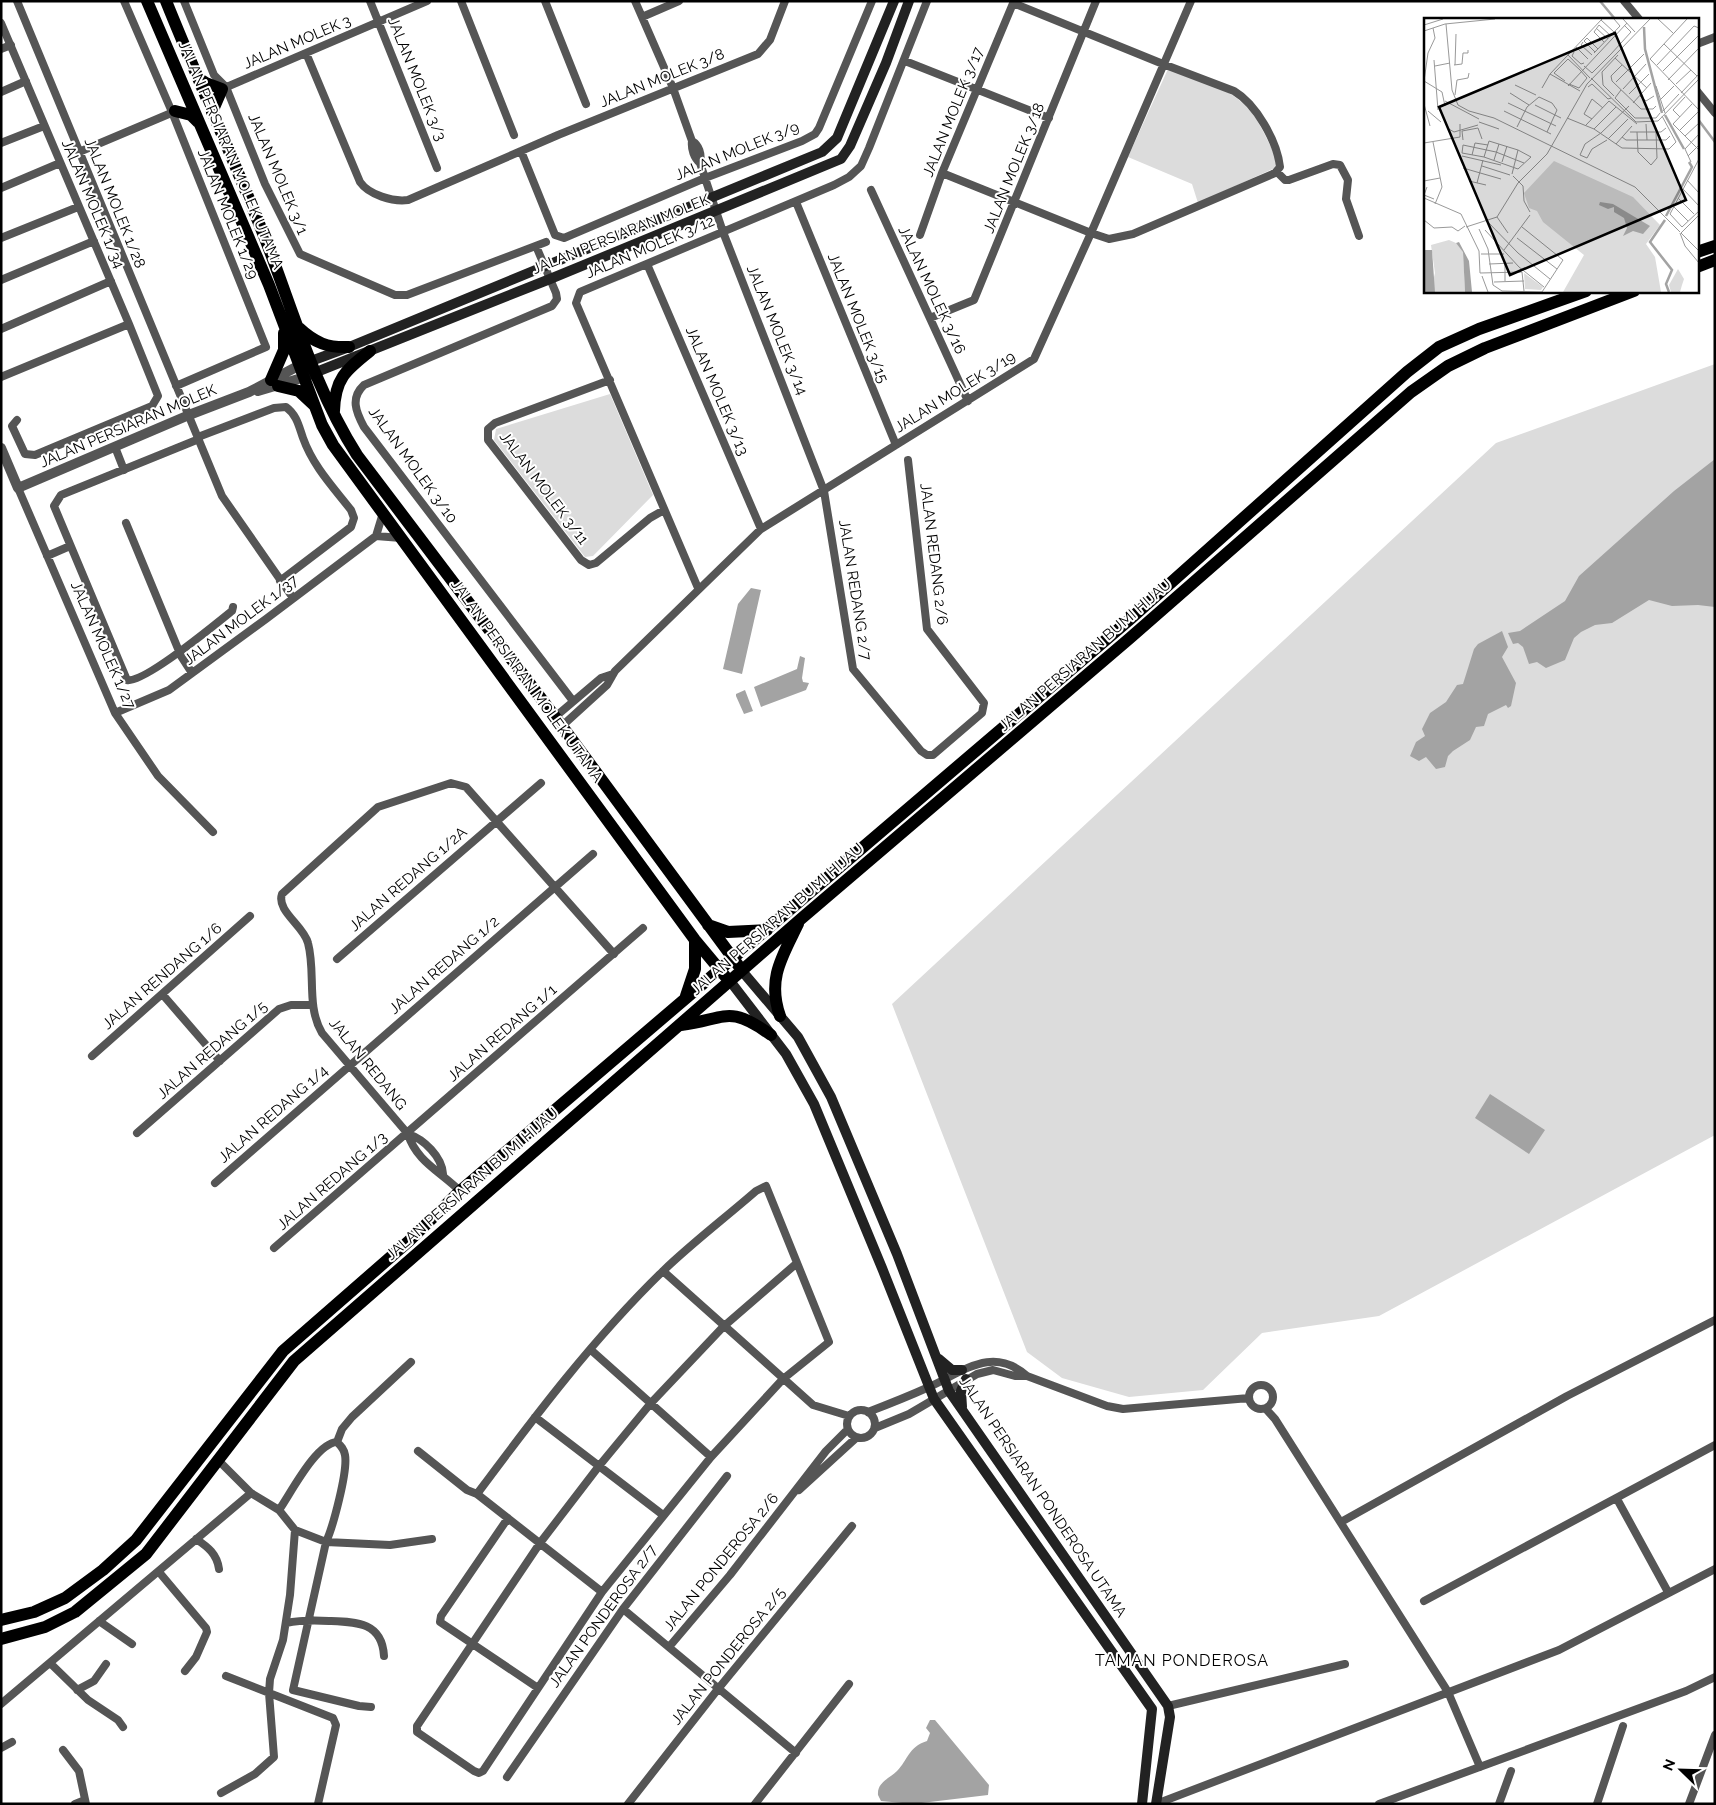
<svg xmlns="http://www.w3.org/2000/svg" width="1716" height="1805" font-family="Raleway,sans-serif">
	<rect width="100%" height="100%" fill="#fff"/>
	<path fill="#dcdcdc" d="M1168,69C1217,88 1244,88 1267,139C1271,148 1278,158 1275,168L1198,203L1192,184L1128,157Z
		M1715,364V1135L1379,1316L1262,1333L1203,1390L1129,1397L1062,1378L1027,1352L892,1004L1496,443Z
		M610,394L653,495L593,556L585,557L494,440L496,429Z"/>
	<path fill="#a3a3a3" d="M1715,459V607L1698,605L1672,606L1649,600L1612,623L1595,625L1581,632L1574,638L1565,660L1546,668L1537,662L1529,664L1523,647L1518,643L1513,644L1508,633L1520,631L1565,601L1579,576L1674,491Z
		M751,588L761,590L742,674L723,669L738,604Z
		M1502,631L1508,647L1502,657L1516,683L1511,706L1508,708L1506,705L1488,714L1484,726L1476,727L1470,740L1453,751L1448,756L1445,767L1436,769L1426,757L1419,761L1410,756L1416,742L1425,736L1422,729L1430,713L1446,702L1457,685L1463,684L1474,649L1478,644Z
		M800,656L805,658L802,678L803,682L809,683L806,690L761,707L754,687L797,669Z
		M745,690L753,711L744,714L736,696V694Z
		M1490,1094L1545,1130L1529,1154L1475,1118Z
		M930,1720H935L989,1785L988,1795L913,1804L881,1801L878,1795C877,1782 889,1779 897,1771C908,1760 908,1747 927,1741L930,1733L926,1728Z"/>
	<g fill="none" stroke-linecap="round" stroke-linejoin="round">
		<path stroke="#a3a3a3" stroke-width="2.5" d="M1600,1L1615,19
			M1697,118L1715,142"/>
		<path stroke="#555" stroke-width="8" d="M17,1L222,496L293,598
			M124,1L172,112L266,347L176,386
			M184,1L214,75L226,87L265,184L300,254L395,295H407L546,242
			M370,1L437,168
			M461,1L514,135
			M545,1L586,104
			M635,1L673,88L692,141C691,149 694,158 700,163L723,232L824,491L853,669L921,751L927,755H933L982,713L984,703L927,629L908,460
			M1624,1L1639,19
			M642,17L679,1
			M1,23L129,324L158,396L152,406L35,455L25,454L12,426L17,420
			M1697,44L1715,37
			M1,49L11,45
			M306,53L360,182C369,195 393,202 408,200L558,135L758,54L770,40L785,1
			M905,61L1049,118
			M222,89L427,1
			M1697,91L1715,113
			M1,92L26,81
			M692,141C699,145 702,154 700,163
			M1,143L44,126
			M521,151L555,235L564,238L705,178L802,141L815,134L819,128L872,1
			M79,152L176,111
			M1277,172L1285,180H1289L1333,164L1340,165L1348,180L1346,199L1359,236
			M942,173L1091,233L1109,239L1133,234L1275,173L1280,167C1277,141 1256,104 1234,91L1163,64L1013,3
			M1,188L60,163
			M871,190L968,401
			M796,202L896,445
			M920,235L942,173L1014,1
			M1,238L78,207
			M536,246L556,293L557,299L552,306L364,385C350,398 356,412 364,427L573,701
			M647,264L761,529
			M1,280L94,241
			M930,318L974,300L1096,1
			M1,329L111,281
			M1,377L129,324
			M610,380L495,423L488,429V440L581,560L589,565L596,563L650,518L664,510
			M198,437L274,408L286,407C297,415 299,427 303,438C313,466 333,487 351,510L354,518L351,527L280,581
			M199,439L61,495L54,506L127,680C143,684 216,624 232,611L233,607
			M115,447L124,470
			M18,488L115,713L158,776L213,832
			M126,523L181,656L192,673
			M376,536L401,538
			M47,556L70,546
			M698,588L576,303L580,292L834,185L849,177L861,166L869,148L927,1
			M115,713L169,690L266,619L376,536L383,513
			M555,717L601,678L613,674
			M562,726L607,685L615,671L761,529L1034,359L1091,233L1191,1
			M337,959L541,783
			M163,995L220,1061
			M92,1056L250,916
			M137,1133L279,1009L291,1005H312
			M408,1134C424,1139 442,1157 443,1174
			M215,1183L593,854
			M766,1186L829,1342L783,1379L711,1457L602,1592L477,1494C535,1416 594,1338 663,1271C692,1243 725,1218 756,1191Z
			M460,1191C441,1172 416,1161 408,1134L322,1033C306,1006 316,973 308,943C304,926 276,911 282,894L378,807L451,783L466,787L614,954
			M274,1248L643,928
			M663,1271L813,1405L849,1416
			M591,1350L711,1457
			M1249 1397a12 12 0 1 1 24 0a12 12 0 1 1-24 0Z
			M1266,1409L1275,1419L1448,1692L1480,1767
			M847 1424a14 14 0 1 1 28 0a14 14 0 1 1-28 0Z
			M868,1412C889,1404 909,1396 929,1387C963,1372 992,1345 1027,1376L1107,1406L1123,1409L1249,1398
			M535,1417L663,1515
			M875,1428L909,1414L977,1374L993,1370L1015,1376H1027
			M337,1442L342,1429L352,1417L411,1362
			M418,1451L467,1490L477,1494
			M217,1459L251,1493L279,1510L295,1530L290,1595L283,1640L270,1679L269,1693L274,1757L255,1774L221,1793
			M799,1490L856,1438
			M1617,1499L1668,1592
			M279,1510C291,1493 316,1443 337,1442C341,1446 344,1449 345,1455C348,1471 333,1527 326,1542L295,1530
			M508,1518L441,1616L440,1622L538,1688
			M1341,1522L1567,1396L1715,1320
			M196,1539C208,1547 217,1554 219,1569
			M159,1572L206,1628L207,1632L196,1657L185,1671
			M602,1592L483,1771L479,1773L474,1771L417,1732V1726L540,1543L599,1466L651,1403L723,1327L797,1263
			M1424,1601L1715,1445
			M623,1609L796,1753
			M99,1621L132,1644
			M286,1623C301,1620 314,1620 329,1621C356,1622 382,1622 384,1656
			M669,1647L730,1575L826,1451L848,1429
			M50,1663L88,1700L118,1720L123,1727
			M226,1676L333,1718L336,1725L318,1804
			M77,1690L94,1681L106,1664
			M1,1704L251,1493
			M1168,1706L1345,1664
			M371,1707L359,1706L293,1690L326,1542L390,1545L432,1539
			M1,1748L12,1742
			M63,1750L79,1771L86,1804
			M507,1777L623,1609L727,1476
			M75,1804L85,1800
			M628,1804L718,1689L852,1526
			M755,1804L849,1684
			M1156,1804L1559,1650L1715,1569
			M1379,1804L1686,1691L1715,1677
			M1499,1804L1511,1771
			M1597,1804L1623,1726
			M1689,1804L1715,1735"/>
		<path stroke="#555" stroke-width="10" d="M258,391L305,377
			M1,448L18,488L189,415L249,392L300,365"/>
		<path stroke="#222" stroke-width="10" d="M303,364L349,347L822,152L837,138L894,1
			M309,375L550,279L841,159L850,146L886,63L909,1
			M742,971L798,1037L831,1097L897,1254L949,1391L1168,1706L1170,1717L1156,1804
			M730,981L786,1054L814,1104L882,1268L934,1399L1152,1709L1142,1804
			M939,1359L952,1370H962
			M962,1407L961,1391L966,1379"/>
		<path stroke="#000" stroke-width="12" d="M147,1L269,285L322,425L333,445L695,940L725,976
			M166,1C199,83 236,164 268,246C295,317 316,391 357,455L562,726L738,965
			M198,78L206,83L222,89L212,112
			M175,111L191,115L198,122
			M1697,252L1715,246
			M1697,267L1715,260
			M299,328C315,343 328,348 349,347
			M271,380L284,350V333
			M278,386L299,391L314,405
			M334,411C335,378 346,370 370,351
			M708,925L728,932L767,930
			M686,996L695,969V940
			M780,1016C767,979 782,957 798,924
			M681,1025C727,1019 728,1004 771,1035
			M1,1620L34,1612L65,1598L103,1570L136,1540L283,1351L409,1241L460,1191L1128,621L1407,372L1439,347L1479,329L1586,291
			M1,1639L45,1627L75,1612L146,1554L294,1361L802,918L1130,638L1411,392L1448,366L1485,348L1634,291"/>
	</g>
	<g text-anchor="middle" stroke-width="4" stroke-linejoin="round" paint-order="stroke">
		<g font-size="15" fill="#000" stroke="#fff">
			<text transform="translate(297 42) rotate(-23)" y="5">JALAN MOLEK 3</text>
			<text transform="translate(662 78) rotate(-22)" y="5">JALAN MOLEK 3/8</text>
			<text transform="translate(417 79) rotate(68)" y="5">JALAN MOLEK 3/3</text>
			<text transform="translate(953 112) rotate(-68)" y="5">JALAN MOLEK 3/17</text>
			<text transform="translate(737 151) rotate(-22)" y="5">JALAN MOLEK 3/9</text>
			<text transform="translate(231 155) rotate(67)" y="5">JALAN PERSIARAN MOLEK UTAMA</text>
			<text transform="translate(1014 168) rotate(-68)" y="5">JALAN MOLEK 3/18</text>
			<text transform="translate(278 174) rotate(67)" y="5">JALAN MOLEK 3/1</text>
			<text transform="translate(115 203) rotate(68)" y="5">JALAN MOLEK 1/28</text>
			<text transform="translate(93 204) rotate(67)" y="5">JALAN MOLEK 1/34</text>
			<text transform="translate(228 214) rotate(68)" y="5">JALAN MOLEK 1/29</text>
			<text transform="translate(621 234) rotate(-22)" y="5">JALAN PERSIARAN MOLEK</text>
			<text transform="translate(650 247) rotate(-23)" y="5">JALAN MOLEK 3/12</text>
			<text transform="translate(932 290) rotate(65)" y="5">JALAN MOLEK 3/16</text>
			<text transform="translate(858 318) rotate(68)" y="5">JALAN MOLEK 3/15</text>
			<text transform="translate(777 330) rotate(68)" y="5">JALAN MOLEK 3/14</text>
			<text transform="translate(717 391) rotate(67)" y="5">JALAN MOLEK 3/13</text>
			<text transform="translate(955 392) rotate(-32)" y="5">JALAN MOLEK 3/19</text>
			<text transform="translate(128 426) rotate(-23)" y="5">JALAN PERSIARAN MOLEK</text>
			<text transform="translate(413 465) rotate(54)" y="5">JALAN MOLEK 3/10</text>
			<text transform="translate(544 488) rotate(53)" y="5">JALAN MOLEK 3/11</text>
			<text transform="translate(934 554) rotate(83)" y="5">JALAN REDANG 2/6</text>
			<text transform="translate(855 590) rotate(81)" y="5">JALAN REDANG 2/7</text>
			<text transform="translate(241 620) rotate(-37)" y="5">JALAN MOLEK 1/37</text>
			<text transform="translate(103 645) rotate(66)" y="5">JALAN MOLEK 1/27</text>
			<text transform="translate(1085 655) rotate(-41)" y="5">JALAN PERSIARAN BUMI HIJAU</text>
			<text transform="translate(527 681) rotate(54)" y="5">JALAN PERSIARAN MOLEK UTAMA</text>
			<text transform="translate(408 879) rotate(-41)" y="5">JALAN REDANG 1/2A</text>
			<text transform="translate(777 919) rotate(-41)" y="5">JALAN PERSIARAN BUMI HIJAU</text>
			<text transform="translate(444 965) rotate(-41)" y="5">JALAN REDANG 1/2</text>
			<text transform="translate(162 976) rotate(-41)" y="5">JALAN RENDANG 1/6</text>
			<text transform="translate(502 1033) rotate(-41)" y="5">JALAN REDANG 1/1</text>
			<text transform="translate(212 1050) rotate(-41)" y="5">JALAN REDANG 1/5</text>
			<text transform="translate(368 1064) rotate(51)" y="5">JALAN REDANG</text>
			<text transform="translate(273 1114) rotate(-41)" y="5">JALAN REDANG 1/4</text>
			<text transform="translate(332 1181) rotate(-41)" y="5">JALAN REDANG 1/3</text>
			<text transform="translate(472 1184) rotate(-41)" y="5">JALAN PERSIARAN BUMI HIJAU</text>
			<text transform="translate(1043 1497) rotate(56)" y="5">JALAN PERSIARAN PONDEROSA UTAMA</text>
			<text transform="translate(721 1562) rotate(-51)" y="5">JALAN PONDEROSA 2/6</text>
			<text transform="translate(603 1616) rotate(-54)" y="5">JALAN PONDEROSA 2/7</text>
			<text transform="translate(728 1656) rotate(-51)" y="5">JALAN PONDEROSA 2/5</text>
		</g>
		<g font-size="16" letter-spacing="1" fill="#000" stroke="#fff">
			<text x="1182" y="1666">TAMAN PONDEROSA</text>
		</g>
	</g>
	<g transform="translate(1424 18)">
		<rect width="275" height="275" fill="#fff"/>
		<path d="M130,143L209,179L236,207L222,226L231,239L237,274H139L160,237L119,204L113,193L105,190L100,175ZM25,222L32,225L39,233L41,274H11L8,267L11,255L7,227ZM254,251L260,261L258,267L256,274H247L245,267ZM100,255L119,269L117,272L101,271Z" fill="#dcdcdc"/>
		<path d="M176,184L189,186L226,208L219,216L209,213L199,218L203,210L200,200L190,194V189L184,191L175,187ZM35,224L45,243L48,274H41L39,234L32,225ZM0,232H8L11,274H0Z" fill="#a3a3a3"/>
		<path fill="none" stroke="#a3a3a3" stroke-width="2.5" d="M220,9L221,31L238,95M241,97L260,131M242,198L268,149L265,144M241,202L226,224L248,252L242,266L245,274"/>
		<path fill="none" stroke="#999" stroke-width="1" d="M199,1L211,14M234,1L249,15M263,1L226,41L275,92M177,2L190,14M22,6L28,72L34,87L45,93L70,100L211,169L256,214M0,7L19,1M9,10L11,20L4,35L0,63L18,74L21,88M172,10L184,21M0,13L21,6L71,1M160,23L163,20L174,31M160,23L171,34M159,24L157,27L168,37M180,24L170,14L175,7L187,18M240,26L273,58M152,29L164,41M150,34L148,38L157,46L160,45M170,35L196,8L190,1M144,37L166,60M191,40L223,70M10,42L14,92M30,47L38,46L39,35H44V32M31,47L32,16M198,47L187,58L188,63L217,91H229L232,88M233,47L270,8L275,10M11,48L26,45M160,48L168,55L187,36L207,14L200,7M239,53L275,17M126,56L156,73M167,60L212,104L234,103L275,61M244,62L275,30M141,63L130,55L144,41L156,52M192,64L220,36M145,66L155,70L163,60L156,52M252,66L267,52M91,67L112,77M144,68L203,5M232,68L241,95M164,69L168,66L184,81L187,80M118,70L126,56L178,1M199,71L222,46M197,72L191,80L211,100H232L236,95M86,75L105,87M257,75L275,56M205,76L225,56M31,77L33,62L44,60L45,55M190,78L179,67L178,54L194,37M216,78L222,83L230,78M236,82L250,68M21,83L55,101M84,85L132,108M209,85L227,65M0,86L6,108M268,86L249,106L275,132M111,87L137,100M4,93L17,104M80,93L127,116M239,93L255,76M256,99L249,92L261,79M143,100L170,111L198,130L245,131L252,124L238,98M168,101L160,96L168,81L179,90M55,104L75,111M222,106L223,122M162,107L185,83L213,106M93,109L103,89L115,79L128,85L133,92L123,114M25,111L30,114L54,107M170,111L192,89M256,112L275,93M206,114H237L242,110M213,114L214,134L227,147L233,140L232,114M261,118L275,105M198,119L202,122H242L246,118M184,121L204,101M39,122L38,113L54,110L58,121M183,122L168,131L163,140L156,137L161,126L177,115L205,88M65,123L94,132L107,139L94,151L60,139ZM9,124L18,169L11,186M0,125L36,119V106M192,126L208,108M48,137L51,125L64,127M38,138L77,147M264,138L275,127M60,139L38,135L39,127L72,134L100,145M275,141L246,196L258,209L275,193M70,142L75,126M78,144L83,128M267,144L261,131L275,116M58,148L86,157M39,150L77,161M88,156L94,132M89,158L99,168L100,183L106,194M263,162L275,175M0,163L16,160M45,163L62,167M53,165L59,142M3,169L0,177L10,181M259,171L275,188M0,180L37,196L55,233L56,255M254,180L270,196M250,189L264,203M73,199L84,215M0,202L10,210L28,209L34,213L41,208M62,202L94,235L126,261M42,209L73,199L94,165L123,136L163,66L226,1M98,209L139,242L118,274M55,211L64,231L69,267L78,273L118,274M61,212L95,249L120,269M256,215L261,228L275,245M257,215L275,233M257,215L275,197M93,220L133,251M80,232L106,197M57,236H80M81,245V263M65,246L89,245M56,255L98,254L100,273M58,258L64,274M70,264L100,263"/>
		<path fill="#000" fill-opacity="0.15" stroke="#000" stroke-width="2.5" d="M191,15L262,182L86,257L15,89Z"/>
		<rect width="275" height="275" fill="none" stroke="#000" stroke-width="2.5"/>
	</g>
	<rect width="1716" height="1805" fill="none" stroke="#000000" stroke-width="5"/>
	<g transform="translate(1681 1770) rotate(293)" stroke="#ffffff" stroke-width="4" paint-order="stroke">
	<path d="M0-4L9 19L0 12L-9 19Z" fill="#000000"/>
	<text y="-8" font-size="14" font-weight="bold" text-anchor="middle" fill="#000000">N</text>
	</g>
</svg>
